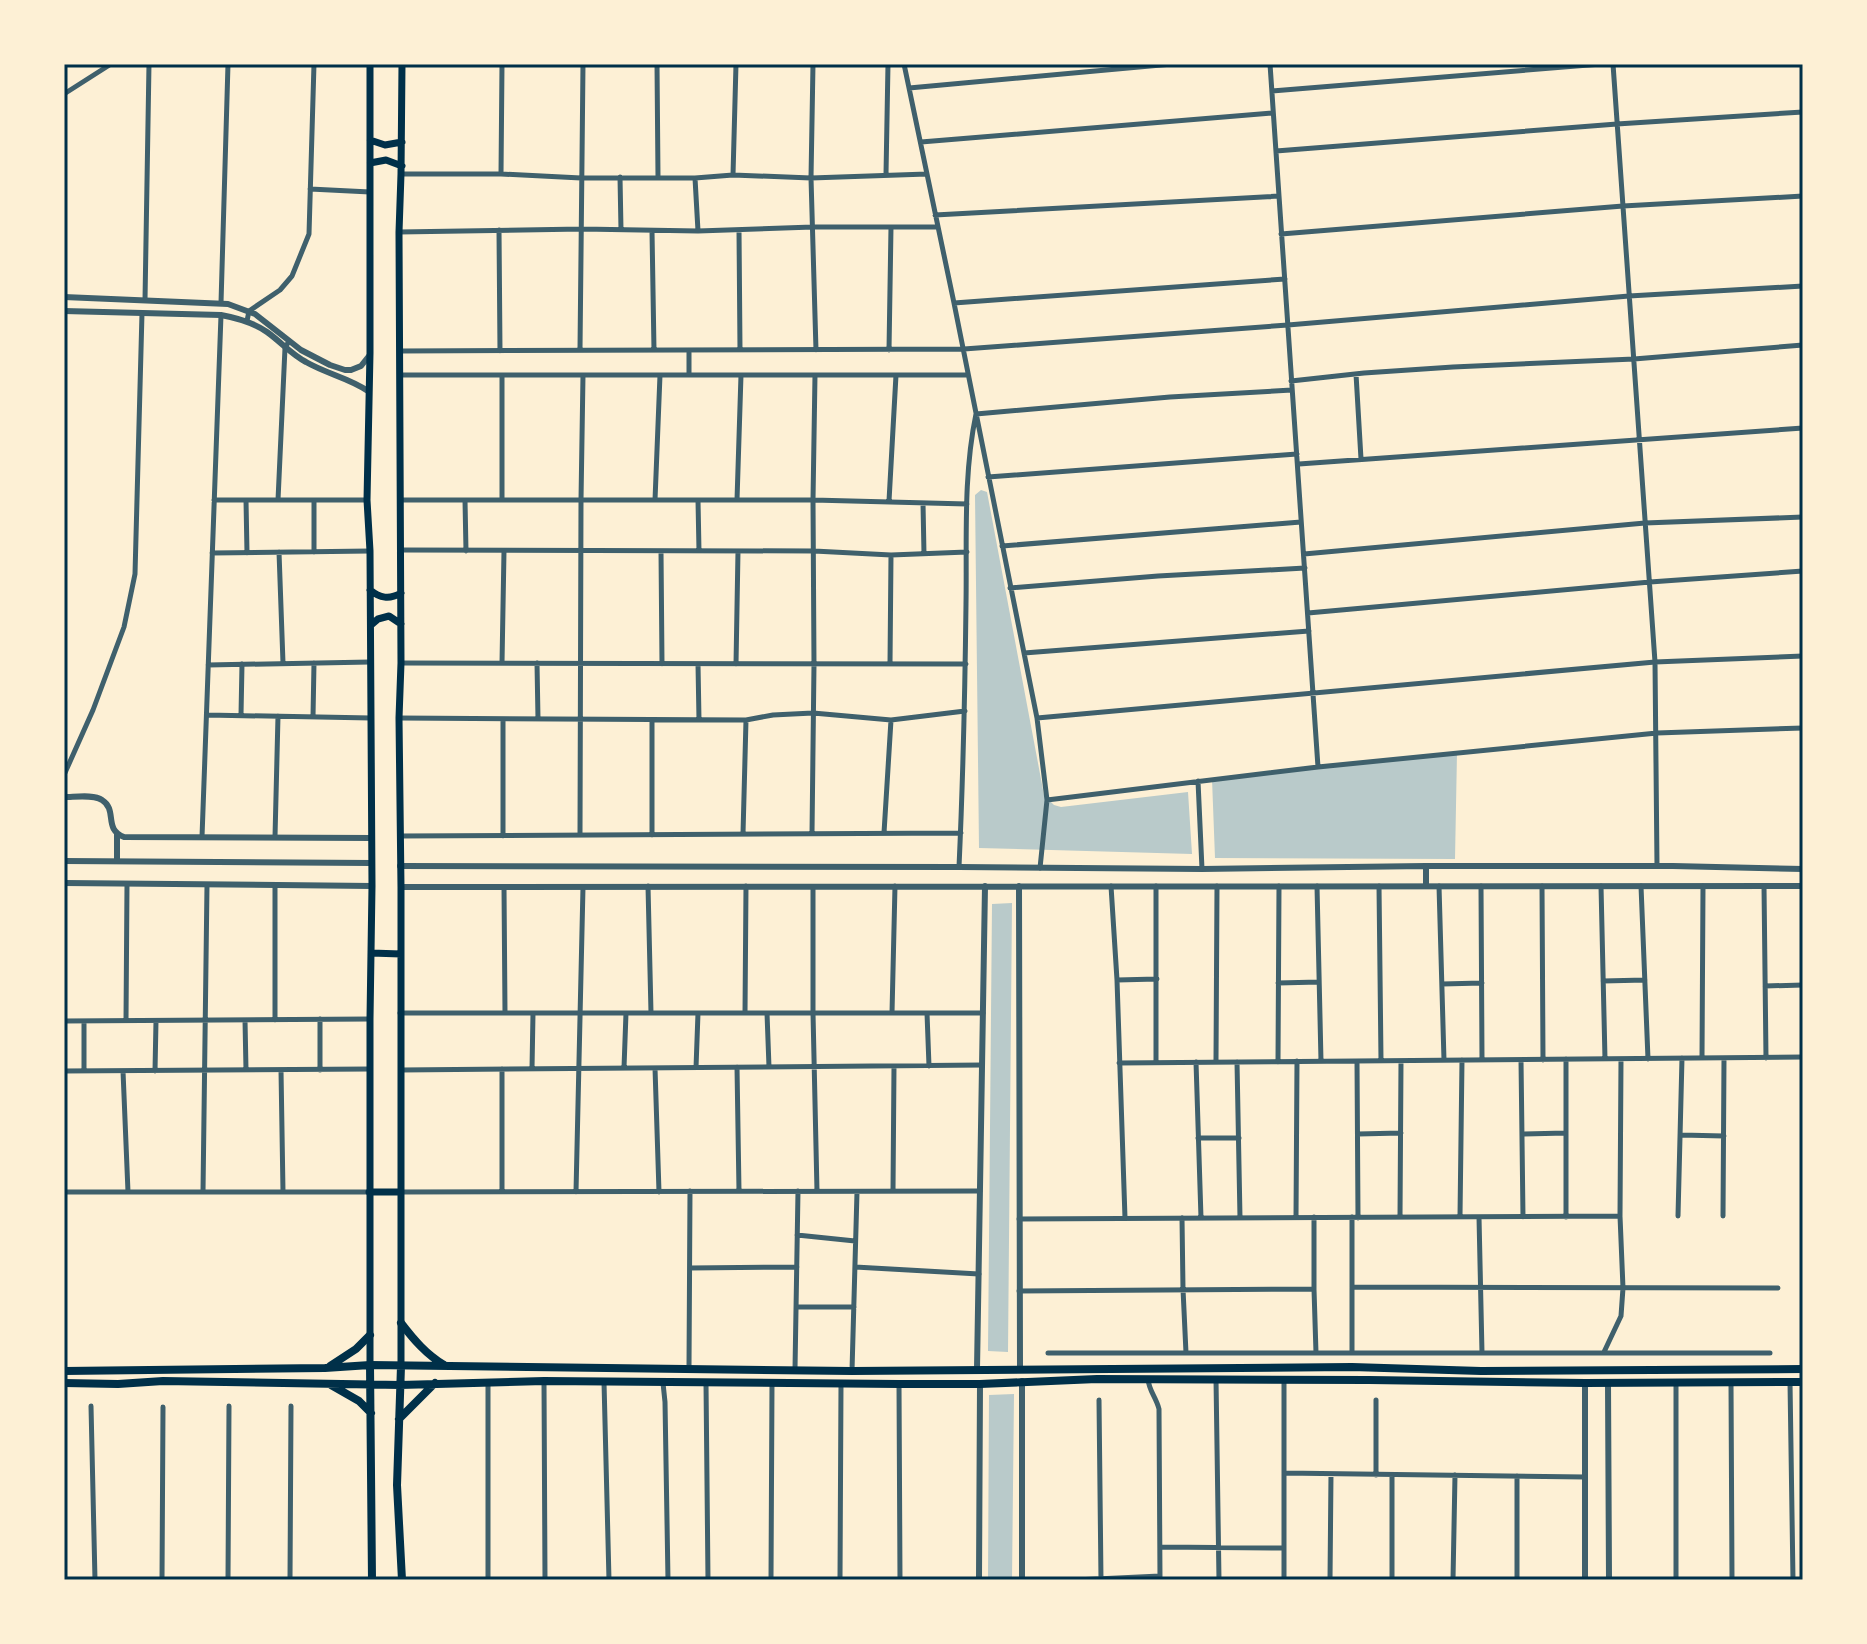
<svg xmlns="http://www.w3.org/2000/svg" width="1867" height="1644" font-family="'Times New Roman',serif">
	<rect width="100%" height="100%" fill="#fdf0d5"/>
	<path fill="#b9caca" d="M981,490L987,492L1044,795L1054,805L1061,807L1188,792L1192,854L979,848L975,495Z
		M1457,753L1455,859L1215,858L1212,779Z
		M1012,903L1008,1352L988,1351L992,904Z
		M1014,1394L1012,1580H988L989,1395Z"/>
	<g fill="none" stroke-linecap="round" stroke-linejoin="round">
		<path stroke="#3f606c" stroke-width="5" d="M402,64H428
			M657,64L658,177
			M813,64L811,178L816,350
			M904,64L954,303L1037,718L1047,800L1318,767L1657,733L1803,728
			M1270,64L1318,767
			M1613,64L1655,662L1657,866
			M909,88L1172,64
			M1272,91L1601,64
			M64,94L111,64
			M921,142L1273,113
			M1276,151L1617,124L1803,112
			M401,174H501L581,178H695L733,175L811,178L927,174
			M501,174L502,64
			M886,174L888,64
			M733,175L736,64
			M620,177L621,230
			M695,178L698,231
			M310,189L370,192
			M935,215L1279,196
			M499,230L500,351
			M739,230L740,350
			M652,231L654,350
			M399,232L582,229L698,231L813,227H938
			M1281,234L1623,206L1803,196
			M145,300L149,64
			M221,303L228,64
			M954,303L1285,279
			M247,321L249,311L280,290L292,276L309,234L314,64
			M580,350L583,64
			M889,350L891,227
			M400,351L964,349L1288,325L1629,296L1803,286
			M689,351V375
			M1356,374L1361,459
			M400,375H968
			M1291,381L1364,373L1453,367L1634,359L1803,345
			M1299,464L1803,428
			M988,477L1297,454
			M214,500H367
			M246,500L247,553
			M278,500L285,348L289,341
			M314,500V552
			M401,500H813L967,504
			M465,500L466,551
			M502,500V375
			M655,500L660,375
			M698,500L699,551
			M737,500L741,375
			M889,501L896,375
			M923,503L924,554
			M1002,546L1301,522
			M401,550L814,551L891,555L967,552
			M661,551L662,664
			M279,552L283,663
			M212,553L370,551
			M1304,554L1645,523L1803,517
			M1010,588L1158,576L1305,568
			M1308,613L1650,582L1803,571
			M1024,653L1309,631
			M401,663L966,664
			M502,663L504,551
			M537,663L538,719
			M698,664L699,720
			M736,664L738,551
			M890,664L891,555
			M208,665L370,662
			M207,715L371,718
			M241,715L242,664
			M313,717L314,663
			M399,718L746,720L773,715L813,713L891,720L965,711
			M1037,718L1655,662L1803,656
			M64,775L93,710L124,627L135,574L142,313
			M1198,781L1202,869
			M884,833L891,720
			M743,834L746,720
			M812,834L814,664L813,500L815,375
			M580,835L581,500L583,375
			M652,835V720
			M400,836L961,833
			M503,836V719
			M202,837L221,315
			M275,837L278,716
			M959,867C963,779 965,691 966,604C967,541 963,476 976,414L1170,397L1292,390
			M1040,868L1047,800
			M648,886L651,1013
			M1111,886L1117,980L1125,1218
			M1156,886V1062
			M1317,886L1321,1061
			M1379,886L1381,1060
			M1439,886L1444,1060
			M1481,886L1482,1060
			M1542,886L1543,1060
			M1601,886L1605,1059
			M1641,886L1648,1059
			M1764,886L1766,1058
			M504,887L505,1013
			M813,887V1013L817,1191
			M1117,980L1157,979
			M1603,981L1645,980
			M1278,983L1319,982
			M1442,984L1482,983
			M1765,986L1803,985
			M400,1013H983
			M745,1013L746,886
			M767,1013L769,1067
			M892,1013L895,886
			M927,1013L929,1066
			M245,1020L246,1070
			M275,1020V885
			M64,1021L370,1019
			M84,1021V1071
			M126,1021L127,884
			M1702,1058L1703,886
			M1521,1060L1523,1217
			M1216,1061L1217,886
			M1357,1061L1358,1218
			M1196,1062L1201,1218
			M1237,1062L1240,1218
			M1278,1062L1279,886
			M1119,1063L1803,1057
			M737,1067L739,1191
			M624,1068L626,1013
			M655,1068L659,1192
			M696,1068L698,1013
			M532,1069L533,1013
			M281,1070L283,1192
			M320,1070V1019
			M401,1070L982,1065
			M64,1071L370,1069
			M123,1071L128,1192
			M155,1071L156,1021
			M1358,1134L1401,1133
			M1522,1134L1566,1133
			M1681,1135L1724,1136
			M1198,1138H1239
			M893,1191L894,1066
			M64,1192H369
			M203,1192L207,885
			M401,1192L980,1191
			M502,1192V1069
			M576,1192L583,887
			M1460,1216L1462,1060
			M1678,1216L1682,1058
			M1723,1216L1724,1058
			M1296,1217L1297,1061
			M1314,1217V1289L1316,1353
			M1352,1217V1353
			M1400,1217L1401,1061
			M1479,1217L1482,1353
			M1566,1217V1059
			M1182,1218L1183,1289L1186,1353
			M1019,1219L1620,1216
			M797,1235L855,1241
			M855,1267L979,1274
			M690,1268L797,1267
			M1352,1287L1778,1288
			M1019,1291L1314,1289
			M796,1307H854
			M1604,1352L1621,1316L1623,1288L1620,1216L1621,1059
			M1048,1353H1770
			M689,1368L690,1191
			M795,1369L798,1191
			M852,1371L857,1192
			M1148,1379C1149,1391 1156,1397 1159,1409L1160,1580
			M1216,1379L1219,1580
			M1284,1379V1580
			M544,1381L545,1580
			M604,1382L609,1580
			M1790,1382L1793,1580
			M663,1383L665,1402L668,1580
			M706,1383L708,1580
			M1731,1383L1732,1580
			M899,1384L900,1580
			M1099,1400L1101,1580
			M91,1406L95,1580
			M1284,1473L1585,1477
			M1376,1475V1400
			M1517,1476V1580
			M1160,1547L1284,1548
			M162,1580L163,1407
			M228,1580L229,1406
			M290,1580L291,1406
			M488,1580V1382
			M771,1580L772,1383
			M840,1580L841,1384
			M1075,1580L1160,1576
			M1330,1580L1331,1474
			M1392,1580V1475
			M1453,1580L1455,1475
			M1676,1580V1383"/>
		<path stroke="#3f606c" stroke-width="6" d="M64,297L228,304L255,314L301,350L330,365L345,370H351L361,366L369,356
			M64,311L221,315C237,318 253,322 267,332C281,342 291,354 306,362C327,374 349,378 368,391
			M64,797C75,797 94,794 102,800C118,810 103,829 124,837L372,838
			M117,834V861
			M64,861L372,863
			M400,866L959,867L1202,869L1426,866H1673L1803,869
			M64,883L372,886
			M1019,886L1020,1368
			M1426,886V866
			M401,887L1803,886
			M977,1369L985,886
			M1022,1381V1580
			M1585,1383V1580
			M1608,1383L1609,1580
			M979,1580L980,1384"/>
		<path stroke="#003049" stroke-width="7" d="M370,140L385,145L402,142
			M370,163L386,160L402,166
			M370,590C380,598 389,600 401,593
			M371,625L378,619L389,616L401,624
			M371,953L401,954
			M369,1192H401
			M370,1365V1019L372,886L370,551L367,500L370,353V64
			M401,1366V887L399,718L401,663L399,232L401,174L402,64"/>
		<path stroke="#003049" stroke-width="8" d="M401,1323C414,1340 426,1354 444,1365
			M370,1365L372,1580
			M330,1366L356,1349L370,1335
			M401,1366L397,1485L402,1580
			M64,1371L325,1368L370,1365L852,1371L1352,1367L1481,1371L1803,1369
			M64,1383L118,1384L163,1381L400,1385L544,1381L899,1384H980L1097,1379L1369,1380L1585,1383L1803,1382
			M331,1385L359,1401L371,1413
			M399,1419L435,1383"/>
	</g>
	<rect width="1867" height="1644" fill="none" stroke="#fdf0d5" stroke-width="132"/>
	<rect x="66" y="66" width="1735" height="1512" fill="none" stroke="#003049" stroke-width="3"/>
</svg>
